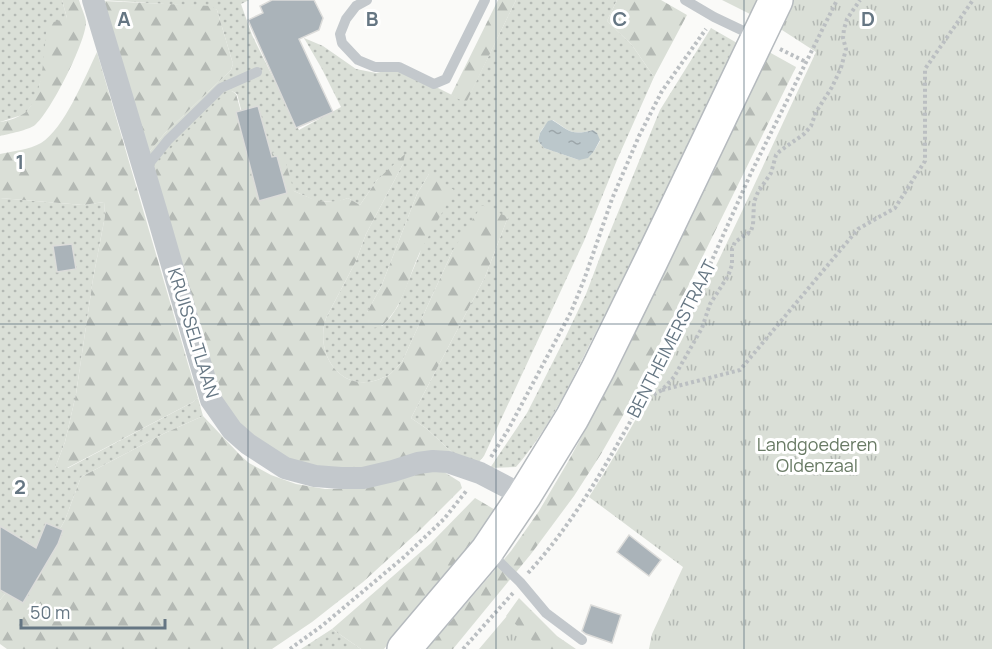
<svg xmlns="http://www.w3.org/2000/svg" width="992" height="649" font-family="Manrope,sans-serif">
	<defs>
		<pattern id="grass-dots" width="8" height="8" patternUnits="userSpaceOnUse" patternTransform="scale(1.5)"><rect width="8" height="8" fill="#dadfd7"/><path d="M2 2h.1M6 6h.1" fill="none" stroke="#b4b9b4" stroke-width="1.8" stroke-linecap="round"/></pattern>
		<pattern id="forest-firs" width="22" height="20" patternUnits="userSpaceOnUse" patternTransform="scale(1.5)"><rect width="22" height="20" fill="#dadfd7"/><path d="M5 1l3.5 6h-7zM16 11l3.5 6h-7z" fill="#b4b9b4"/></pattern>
		<pattern id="park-tufts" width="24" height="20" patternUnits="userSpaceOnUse" patternTransform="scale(1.5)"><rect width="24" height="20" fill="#dadfd7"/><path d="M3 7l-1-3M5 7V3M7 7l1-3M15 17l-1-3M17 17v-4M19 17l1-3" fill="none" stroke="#b4b9b4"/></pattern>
		<pattern id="water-ripples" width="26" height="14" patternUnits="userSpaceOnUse" patternTransform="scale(1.5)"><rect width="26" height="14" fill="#bbc7cb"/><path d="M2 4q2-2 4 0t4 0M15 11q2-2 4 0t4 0" fill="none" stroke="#9ca6aa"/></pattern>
	</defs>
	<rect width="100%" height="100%" fill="#fafaf8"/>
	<path fill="url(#grass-dots)" fill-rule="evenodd" d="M0,0H62L67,18L40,83L37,98L25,114L0,122Z
		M102,0H249L241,4L252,35L299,130L341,107L322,69L304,38L323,46L356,69L376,73L398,68L466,102L516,0H617L607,21L632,45L654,77L617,160L584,241L484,456L478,463L456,456L427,429L411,418L485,277L508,217L453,250L402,362C398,366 393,372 389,375C386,377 383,377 380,379C341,394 314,354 326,318L356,261L366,234L403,164L377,180L360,205L348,198L337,202L316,201L294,191L254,158L237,94L232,91L151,177L145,151H150L165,133L231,70L233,64L217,10L211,7ZM553,120C570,131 571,136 593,130L600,141L594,151L579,160L544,148L538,141C540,130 543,126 553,120ZM429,174L420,253L398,306L390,318L382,326L367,312L381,287L417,194Z
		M711,28L737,43C691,139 646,235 597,330C573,377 551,427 516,467L490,468L527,413L565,338L586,294L603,249L660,110Z
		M0,198L83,205L104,202L105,216L93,279L76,394L65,442L55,468H68L193,402L198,398L203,416L165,433L81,477L65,520L47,552L26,568L0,600Z
		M332,629L361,649H301Z"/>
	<path fill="url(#forest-firs)" d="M62,0H79C81,7 85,15 86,22C86,42 50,113 35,125C29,130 8,134 0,136V122C8,121 21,117 27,111C44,93 44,49 47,24L67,18Z
		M498,0H516L466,103L451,95Z
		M617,0H661L687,15L654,77L632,45L607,21Z
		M103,1L211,6L217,10L233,64L231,70L165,133L150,151H145Z
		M97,52L198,398L193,402L67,468H55L65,442L76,394L93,279L105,216L104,202L83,205L0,198V154C13,151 29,150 41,143C64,129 85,77 97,52Z
		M769,52L796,67L633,398L601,454L574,496L531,554L453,649H427L511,551L539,511L569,460L617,371Z
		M232,91L236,94L254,158L282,150L294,191C314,200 326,206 348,198L360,205L377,180L405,154L403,164L366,234L356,261L326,318C314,354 341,394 380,379C383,377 386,377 389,375C393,372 398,366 402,362L453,250L482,205L508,217L485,277L411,418L427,429L456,456L337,474L266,454L217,397L151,177L172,147L226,93Z
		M429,174L454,190C444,211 431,231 420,252C410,273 405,299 390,317C385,324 380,328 371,328L368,325L366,320L367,312L381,287L417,194Z
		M203,416L240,455L249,463L271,475L296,484L325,489L360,488L423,472L441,470L460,482L462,488L420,530L363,582L312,622L272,649H7L0,644V600L26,568L47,552L65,520L81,477L165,433Z
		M475,498L497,511L384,649H361L332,629L431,543Z
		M519,598L557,636L576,649H540L506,616Z"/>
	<path fill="url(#park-tufts)" d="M722,0H992V649H649L652,634L683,567L589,497C679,357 745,203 816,52L782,30Z
		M507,616L541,649H479Z"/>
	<path fill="url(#water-ripples)" d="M552,120C570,131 571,136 593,130L597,133L600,140L594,151L588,158L579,160L544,148L538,141L540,133L548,121Z"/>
	<path fill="#aab3b9" stroke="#dcdcda" stroke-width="1.5" d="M272,0H314L323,18L319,30L299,39L333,112L296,128L248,20L263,13L260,6Z
		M258,106L272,157L277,156L287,193L259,201L236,112Z
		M72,244L76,269L57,272L53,246Z
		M46,523L63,530L58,544L23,603L0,590V526L36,548Z
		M629,535L661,560L649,576L617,552Z
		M591,605L621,615L612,643L586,634L582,631Z"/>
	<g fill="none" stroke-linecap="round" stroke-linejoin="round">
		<g stroke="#b5babe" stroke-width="36">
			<path id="primary" d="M404,649L487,551L524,496L572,418L598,369L651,261L776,0"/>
		</g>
		<path stroke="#bbbfc2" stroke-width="4" stroke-dasharray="3 3" stroke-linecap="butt" d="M780,49L806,62
			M662,390L740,370L858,229L895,208L925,161V69L973,0
			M644,399L687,316L751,173L837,0
			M643,400L662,390L674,377L702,328L710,304L728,276L732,265V249L735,242L751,231L753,225L754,202L758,192L771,173L776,155L780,151L804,134L811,126L816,112L832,87L841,68L846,49L843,38L844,29L847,19L860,0
			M491,457L508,430L571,312L584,280L612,199L639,136L662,91L706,29
			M528,573C575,522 610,458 644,397
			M290,649L323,625L404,557L444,519L467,490
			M463,649L513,593"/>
		<path stroke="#c3c8cc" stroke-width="10" d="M367,0L356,6L346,19L340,34L342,43L358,60L375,67H399L434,84L446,79L485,0
			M685,0L714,17L754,36
			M144,170L168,140L221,88L257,72
			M489,552L520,582L546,613L582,640"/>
		<path stroke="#c3c8cc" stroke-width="22" d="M93,0L156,210L211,400L232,430L248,444L285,468L315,476L341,478H363L393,471L418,463L433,461L448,462L480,473L524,496"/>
		<use href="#primary" stroke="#fff" stroke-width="33"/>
	</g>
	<path fill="none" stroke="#657683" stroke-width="1.5" stroke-opacity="0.55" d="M248,0V649M496,0V649M744,0V649M0,324H992"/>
	<g text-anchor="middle" stroke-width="6" stroke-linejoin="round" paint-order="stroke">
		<g font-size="18" fill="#657683" stroke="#fff">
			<text transform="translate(193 333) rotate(73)" y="6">KRUISSELTLAAN</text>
			<text transform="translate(672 339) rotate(-63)" y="6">BENTHEIMERSTRAAT</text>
		</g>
		<g font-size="18" fill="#687a64" stroke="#fff">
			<text x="817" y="451">Landgoederen<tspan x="817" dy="21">Oldenzaal</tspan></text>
		</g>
	</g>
	<g font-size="20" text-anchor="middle" font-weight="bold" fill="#657683" stroke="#fff" stroke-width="6" stroke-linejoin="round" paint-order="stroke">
		<text x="124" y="26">A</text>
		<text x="372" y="26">B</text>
		<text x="620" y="26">C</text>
		<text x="868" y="26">D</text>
		<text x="20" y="169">1</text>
		<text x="20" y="494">2</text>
	</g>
	<path d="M21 619v9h144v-9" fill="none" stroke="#657683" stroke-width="3"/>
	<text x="30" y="619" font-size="18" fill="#657683" stroke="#ffffff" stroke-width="4.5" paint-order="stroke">50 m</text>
</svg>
